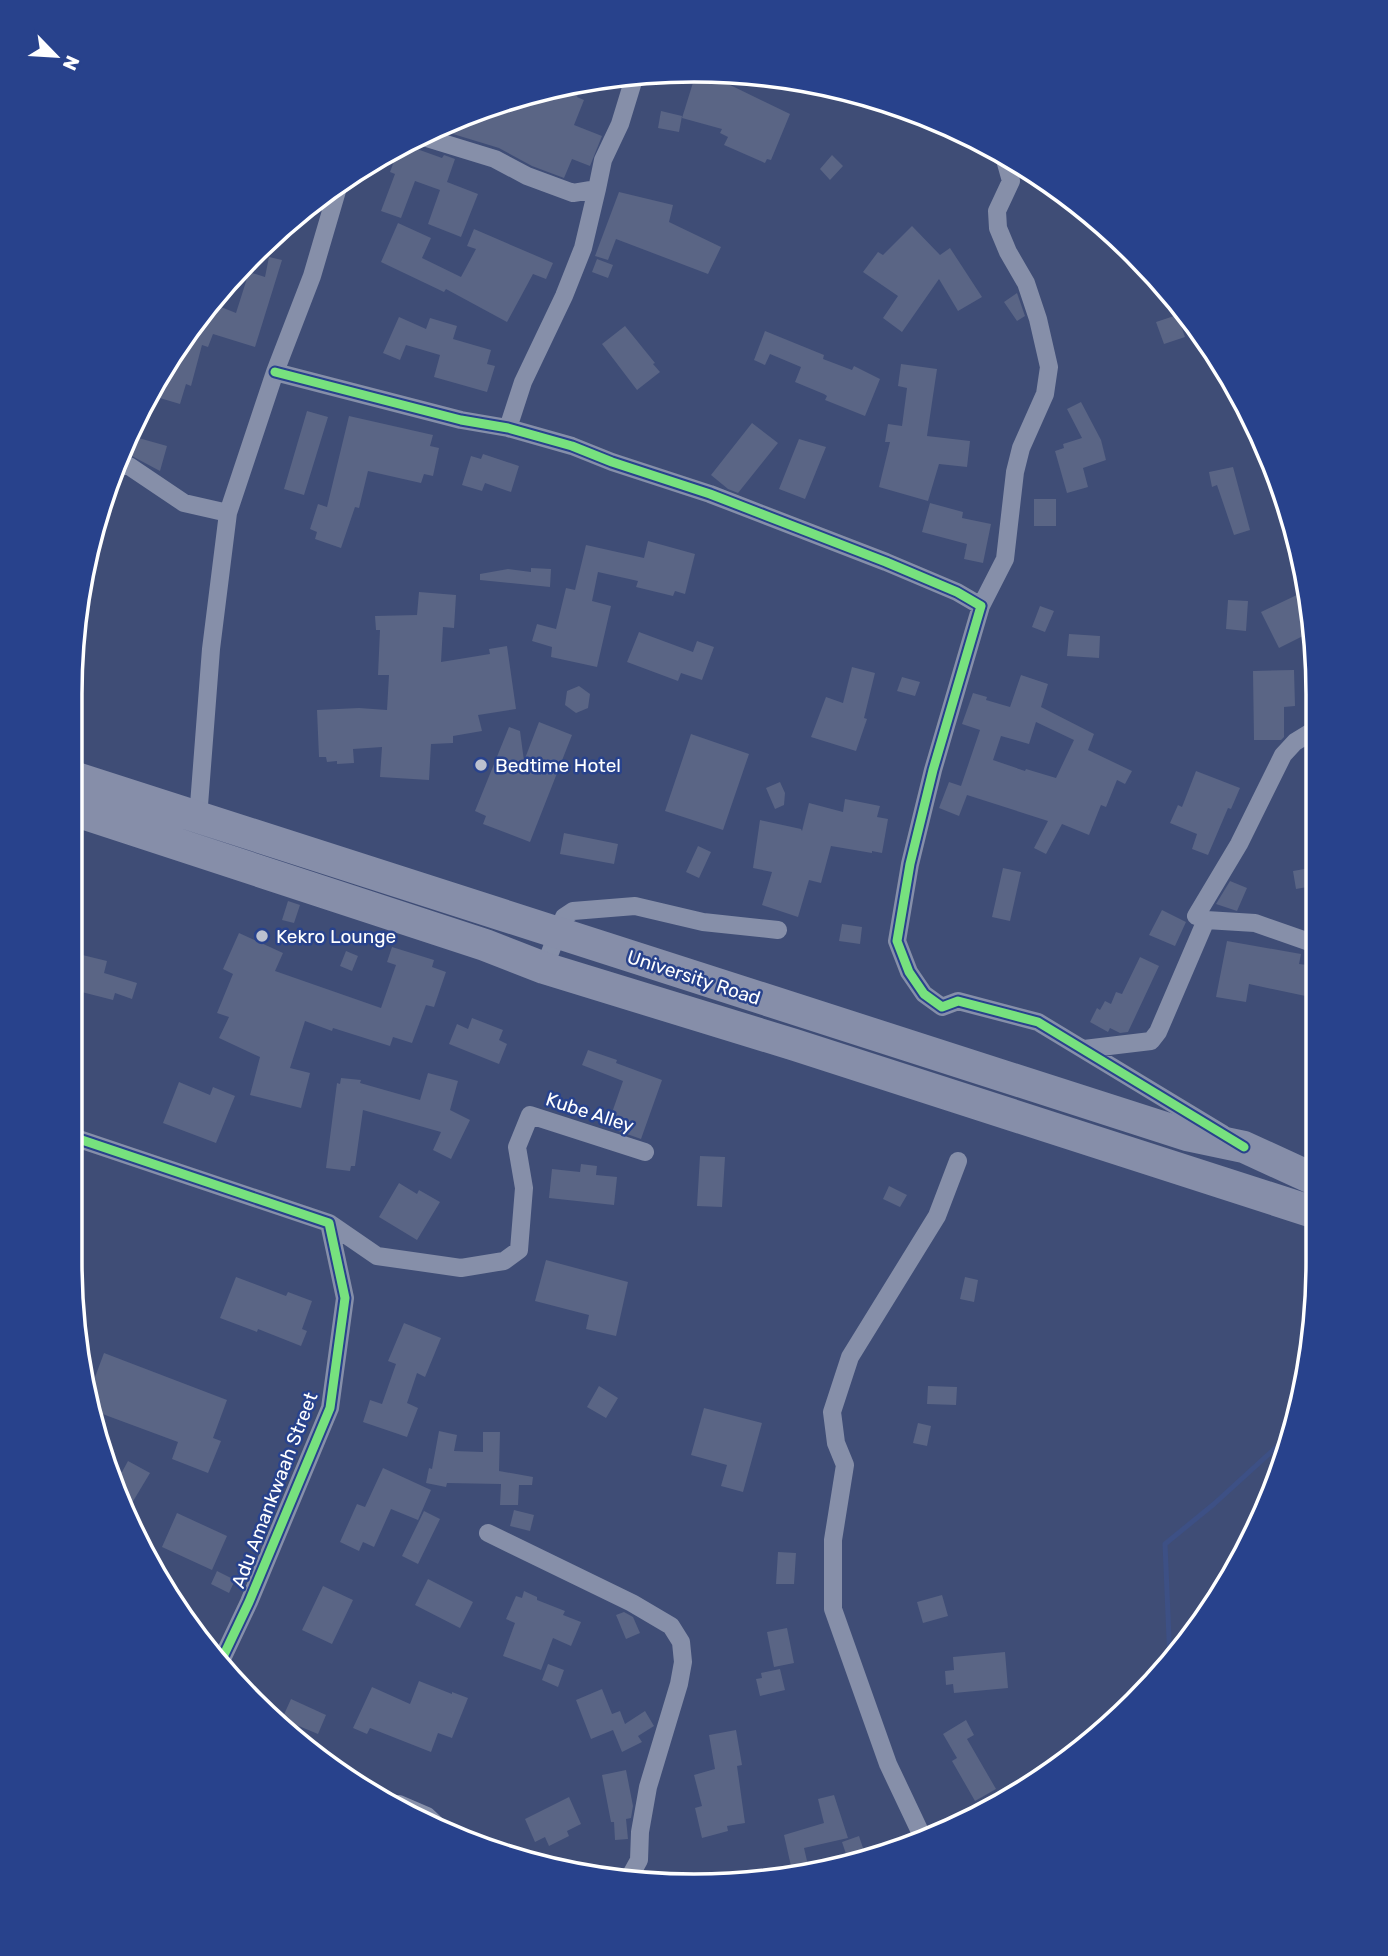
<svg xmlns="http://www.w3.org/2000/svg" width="1388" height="1956" font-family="Rubik,sans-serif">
	<rect width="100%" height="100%" fill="#3f4d76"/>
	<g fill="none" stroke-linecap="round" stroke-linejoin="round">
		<path stroke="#3d5085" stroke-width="5" d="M1170,1662L1165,1544L1214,1504L1293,1432"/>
	</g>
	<path fill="#5a6585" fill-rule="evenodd" d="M717,72L726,75L724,82L790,114L771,160L767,159L765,163L724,145L728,137L720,133L722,129L682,118L696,73Z
		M583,82L577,97L584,100L574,125L602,136L590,166L572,159L564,178L532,166L499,148L453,134L460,118L493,103Z
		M661,111L682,116L679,132L658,128Z
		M403,144L442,158L444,155L455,159L447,182L478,194L461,237L428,224L440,190L415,181L401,218L381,211L395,174L390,172L400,145Z
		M832,155L843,166L830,180L820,169Z
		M619,192L673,205L669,222L721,247L708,274L616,239L608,260L595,256Z
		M398,223L431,238L422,258L461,277L476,249L467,246L474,229L553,263L546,279L533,274L507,322L446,289L444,292L381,262Z
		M912,226L940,255L950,248L982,297L958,311L939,279L902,332L883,318L898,296L863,272L878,252L883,255Z
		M269,257L282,260L255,347L213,334L208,347L202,345L191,386L186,384L180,404L153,396L159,375L216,305L236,313L249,272L265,277Z
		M597,259L613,265L608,278L592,272Z
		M1017,293L1025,316L1017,321L1004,302Z
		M1177,315L1185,337L1164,344L1156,322Z
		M399,317L426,329L430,318L457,326L453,339L491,350L487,364L495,366L487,392L434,377L440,355L406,345L400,360L383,353Z
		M625,326L655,363L653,364L660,372L637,390L602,344Z
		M765,331L824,355L823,359L852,370L854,366L880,379L865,416L825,400L827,396L824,394L795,382L801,367L770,354L765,365L754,360Z
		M901,364L937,369L927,436L970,441L967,467L939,464L928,501L879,487L890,442H885L888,424L902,426L907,388L898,386Z
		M1081,402L1101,440L1106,460L1083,468L1088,487L1067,493L1055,451L1064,448L1063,444L1082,438L1067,409Z
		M307,411L328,417L304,495L284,489Z
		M349,416L433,435L430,446L439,448L433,476L424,474L421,483L368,471L359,508L355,507L341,548L315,539L317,532L310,529L318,504L327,507Z
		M752,423L778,443L738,493L728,489L711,475Z
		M135,437L167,446L160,471L130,455Z
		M799,439L826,447L805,499L779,489Z
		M483,454L519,466L511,492L485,483L482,491L462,485L471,456L481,459Z
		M1233,467L1250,530L1234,535L1217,485L1212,487L1209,472Z
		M1034,499H1056V526H1034Z
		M930,503L963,512L962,518L991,524L983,563L964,559L967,544L922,532Z
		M648,541L695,554L685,594L675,591L673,596L636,587L638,581L598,572L592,601L611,606L597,667L551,657L552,647L532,641L537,624L556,629L566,588L575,590L586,545L644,558Z
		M531,568L551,569L550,587L480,580V574L508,569L531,572Z
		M419,592L456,595L454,628L443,627L441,662L490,654L489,649L507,646L516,709L478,715L482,731L453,736V743L431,744L429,780L380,777L382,747L353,749L354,763L337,764V761L327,762L326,757H319L317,710L359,708L387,710L389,675H378L380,630H376L375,616L417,615Z
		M1301,593L1306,603L1309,601L1313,612V631L1279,648L1261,612Z
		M1228,600L1248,601L1246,631L1226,629Z
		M1040,606L1054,611L1045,632L1032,627Z
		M639,632L693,652L697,641L714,647L702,680L681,673L678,681L627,662Z
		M1069,634L1100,636L1099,658L1067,656Z
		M852,667L875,673L864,718L867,719L856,751L811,737L826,697L843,703Z
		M1294,670L1295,706L1284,707V737L1281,740H1254L1253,671Z
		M1021,675L1048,684L1041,707L1094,734L1088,750L1132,771L1125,784L1117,780L1106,807L1101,805L1089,835L1062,824L1046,854L1034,848L1048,821L967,795L959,816L939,808L949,782L961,786L980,730L962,724L973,693L987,697L986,700L1010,707ZM1036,722L1074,740L1056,778L1026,769L1025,771L993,760L1001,736L1029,744Z
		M902,677L920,682L915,696L897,691Z
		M579,686L590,694L588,708L576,713L565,705L567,691Z
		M539,722L572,735L530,842L483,824L486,816L475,811L509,727L520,731L524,761Z
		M691,734L749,754L723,830L665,811Z
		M1196,771L1240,788L1231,809L1228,808L1208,855L1192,849L1197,834L1170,823L1178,805L1182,807Z
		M780,782L785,793L784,805L775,809L766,788Z
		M845,799L880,806L877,817L888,819L882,853L872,851V853L831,846L821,883L809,880L798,917L762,905L772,872L753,868L760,820L801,829L802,831L809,803L843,812Z
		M564,833L618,844L614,864L560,854Z
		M698,846L711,852L699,878L686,872Z
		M1003,868L1021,872L1010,921L992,917Z
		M1310,868L1313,886L1296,889L1293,871Z
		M1230,881L1247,888L1237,911L1216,904Z
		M288,901L300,905L294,923L282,920Z
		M1162,910L1186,922L1175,946L1149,935Z
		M842,924L862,927L860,944L839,941Z
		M239,933L283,953L275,971L381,1008L396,965L387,962L392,947L434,960L432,967L446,972L434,1007L426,1005L412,1043L393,1037L390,1046L333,1028L332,1031L305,1021L290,1068L310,1073L301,1108L250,1095L260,1057L219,1038L229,1017L217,1013L233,974L223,969Z
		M1227,941L1301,954L1299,964L1315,966V998L1249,984L1246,1002L1216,997Z
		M346,951L358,956L352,971L340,966Z
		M70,952L107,961L104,973L137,983L132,999L115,993L113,1000L70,989Z
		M1140,957L1159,966L1128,1032L1120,1033L1110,1028L1108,1032L1090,1022L1097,1008L1100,1010L1105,1001L1111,1004L1116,992L1122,994Z
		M472,1018L503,1030L499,1040L507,1044L499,1064L449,1044L457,1024L468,1029Z
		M588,1050L617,1060L616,1063L662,1080L641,1139L607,1127L623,1081L582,1065Z
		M428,1073L458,1081L450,1110L470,1120L451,1159L433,1150L441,1132L363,1110L355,1166H351L350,1171L326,1168L337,1083L340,1084L341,1078L361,1080L360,1083L420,1100Z
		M179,1082L210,1095L213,1087L235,1096L216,1143L163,1123Z
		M700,1156L725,1157L722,1207L697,1206Z
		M581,1164L597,1166L596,1175L617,1177L614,1205L549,1198L552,1169L580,1172Z
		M399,1183L417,1194L419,1190L440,1202L417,1240L379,1217Z
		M889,1186L907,1195L900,1207L883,1199Z
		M546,1260L628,1282L616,1336L586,1329L589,1315L535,1301Z
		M236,1277L286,1296L288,1292L312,1301L302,1329L307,1331L301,1346L258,1329L257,1332L220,1318Z
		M965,1277L978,1280L974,1302L960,1299Z
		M404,1323L441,1338L425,1377L417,1373L407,1403L418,1408L407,1437L363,1422L370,1400L382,1404L396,1364L388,1361Z
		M104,1353L227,1400L213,1438L221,1441L208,1473L172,1459L178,1442L89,1409L88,1396Z
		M599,1386L618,1398L606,1418L587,1407Z
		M928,1386L957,1387L956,1405L927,1404Z
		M704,1408L762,1423L743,1492L721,1486L727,1465L691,1455Z
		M918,1423L931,1426L927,1446L913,1443Z
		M439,1431L457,1435L454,1451L483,1452V1432H500L499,1471L533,1477L532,1485H519L518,1505H500L501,1484L447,1483L446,1487L426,1483L429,1468L432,1469Z
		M128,1461L150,1473L129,1508L110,1464L122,1472Z
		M383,1468L431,1490L418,1520L391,1509L374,1547L363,1542L359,1551L340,1542L357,1504L365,1507Z
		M514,1510L534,1515L530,1531L510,1526Z
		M424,1511L440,1519L418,1564L402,1556Z
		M177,1513L227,1536L212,1570L162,1547Z
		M778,1552L796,1553L794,1584H776Z
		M217,1571L235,1580L229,1593L211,1584Z
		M428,1579L473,1602L460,1628L415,1605Z
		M323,1586L353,1600L332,1644L302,1630Z
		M524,1591L537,1597V1600L565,1611L563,1615L581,1622L571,1646L553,1638L541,1670L503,1656L515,1623L506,1619L516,1596L522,1598Z
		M942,1595L948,1616L923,1623L917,1602Z
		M624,1612L633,1617L640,1633L626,1639L616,1615Z
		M787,1628L794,1663L774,1667L767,1632Z
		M1005,1652L1008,1688L954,1693L953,1684L946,1685L945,1671L954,1670L953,1657Z
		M548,1664L564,1670L558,1687L542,1680Z
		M780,1669L785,1690L760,1696L756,1679L762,1678L761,1673Z
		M419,1681L452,1694V1692L468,1698L452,1738L438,1733L431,1752L370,1728L367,1734L353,1728L372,1687L410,1704Z
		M602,1689L612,1714L620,1711L625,1724L645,1711L654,1726L638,1736L642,1742L622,1752L613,1730L591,1739L576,1700Z
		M291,1699L326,1715L318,1734L282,1719Z
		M966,1720L974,1735L967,1739L996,1789L975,1801L952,1761L957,1758L943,1734Z
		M736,1730L742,1765L737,1766L745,1823L727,1826L728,1831L702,1838L695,1808L702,1806L694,1775L715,1769L709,1735Z
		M626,1770L633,1806L631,1818L626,1819L628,1839L615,1840L614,1822H611L602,1775Z
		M834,1795L848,1838L804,1848L810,1874L793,1875L784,1835L824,1823L818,1799Z
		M569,1797L581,1824L567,1831L569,1836L549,1846L545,1837L535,1842L525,1819Z
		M859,1836L866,1857L849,1863L842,1842Z"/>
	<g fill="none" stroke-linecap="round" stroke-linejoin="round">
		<path stroke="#868fa9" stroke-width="18" d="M420,136L495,159L527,176L573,193L597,189L603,160L620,124L635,75
			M275,372L461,420L508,428L572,446L612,462L710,494L886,562L957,592L981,606L933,770L910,864L897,941L909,972L924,994L942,1007L958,1001L1038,1022L1223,1134
			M508,428L523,382L564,296L583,248L597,189
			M122,466H129L184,503L228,513
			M981,606L1005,559L1015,472L1021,448L1045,394L1049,367L1038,319L1026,283L1008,252L998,228L997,211L1011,181L1004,156
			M1313,731L1295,742L1283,755L1239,844L1196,916L1206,920L1255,923L1315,944
			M196,822L198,818L211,649L228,513L275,372L312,276L339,184
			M544,968L564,917L573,911L635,906L703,922L778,930
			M1084,1049L1151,1041L1158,1032L1206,920
			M70,1136L329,1223L345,1298L330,1408L249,1602L221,1661
			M329,1223L377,1256L461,1268L504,1261L519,1250L524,1188L517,1147L530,1115L645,1152
			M488,1533L632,1603L671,1626L681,1642L683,1662L679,1684L648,1787L640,1832L639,1860L628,1880
			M399,1804L427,1816L443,1831
			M923,1838L888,1764L833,1609V1540L845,1465L836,1443L832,1412L850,1357L937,1216L958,1161"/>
		<path stroke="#868ea9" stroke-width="32" d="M70,776L1187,1135L1244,1147L1316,1180
			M70,809L485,945L544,968L795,1045L1316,1213"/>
		<g stroke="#28428c" stroke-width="13">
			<path id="cycleway" d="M275,372L461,420L508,428L572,446L612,462L710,494L886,562L957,592L981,606L933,770L910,864L897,941L909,972L924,994L942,1007L958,1001L1038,1022L1244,1147
				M70,1136L329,1223L345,1298L330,1408L249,1602L221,1661"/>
		</g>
		<use href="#cycleway" stroke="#77e17e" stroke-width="9"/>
	</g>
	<g fill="#bcc1cf" stroke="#28428c" stroke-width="2.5">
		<circle cx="481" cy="765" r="7"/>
		<circle cx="262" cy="936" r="7"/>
	</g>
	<g text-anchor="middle" stroke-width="5" stroke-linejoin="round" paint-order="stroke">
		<g font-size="19" fill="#fff" stroke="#28428c" text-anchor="start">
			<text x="495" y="772">Bedtime Hotel</text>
			<text x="276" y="943">Kekro Lounge</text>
		</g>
		<g font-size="19" fill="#fff" stroke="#28428c">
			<text transform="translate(694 977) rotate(18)" y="7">University Road</text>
			<text transform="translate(590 1112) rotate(18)" y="7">Kube Alley</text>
			<text transform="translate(274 1490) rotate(-69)" y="7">Adu Amankwaah Street</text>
		</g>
	</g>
	<path d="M0 0H1388V1956H0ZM694 82H694A612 612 0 0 1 1306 694V1262A612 612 0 0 1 694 1874H694A612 612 0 0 1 82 1262V694A612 612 0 0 1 694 82Z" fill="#28428c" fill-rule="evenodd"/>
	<path fill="none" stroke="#fff" stroke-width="3.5" d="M694 82H694A612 612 0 0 1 1306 694V1262A612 612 0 0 1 694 1874H694A612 612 0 0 1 82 1262V694A612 612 0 0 1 694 82Z"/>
	<g transform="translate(56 56) rotate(115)" stroke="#28428c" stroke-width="5" paint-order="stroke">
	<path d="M0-5L12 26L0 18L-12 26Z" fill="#ffffff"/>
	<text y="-10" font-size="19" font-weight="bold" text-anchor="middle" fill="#ffffff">N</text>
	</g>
</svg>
